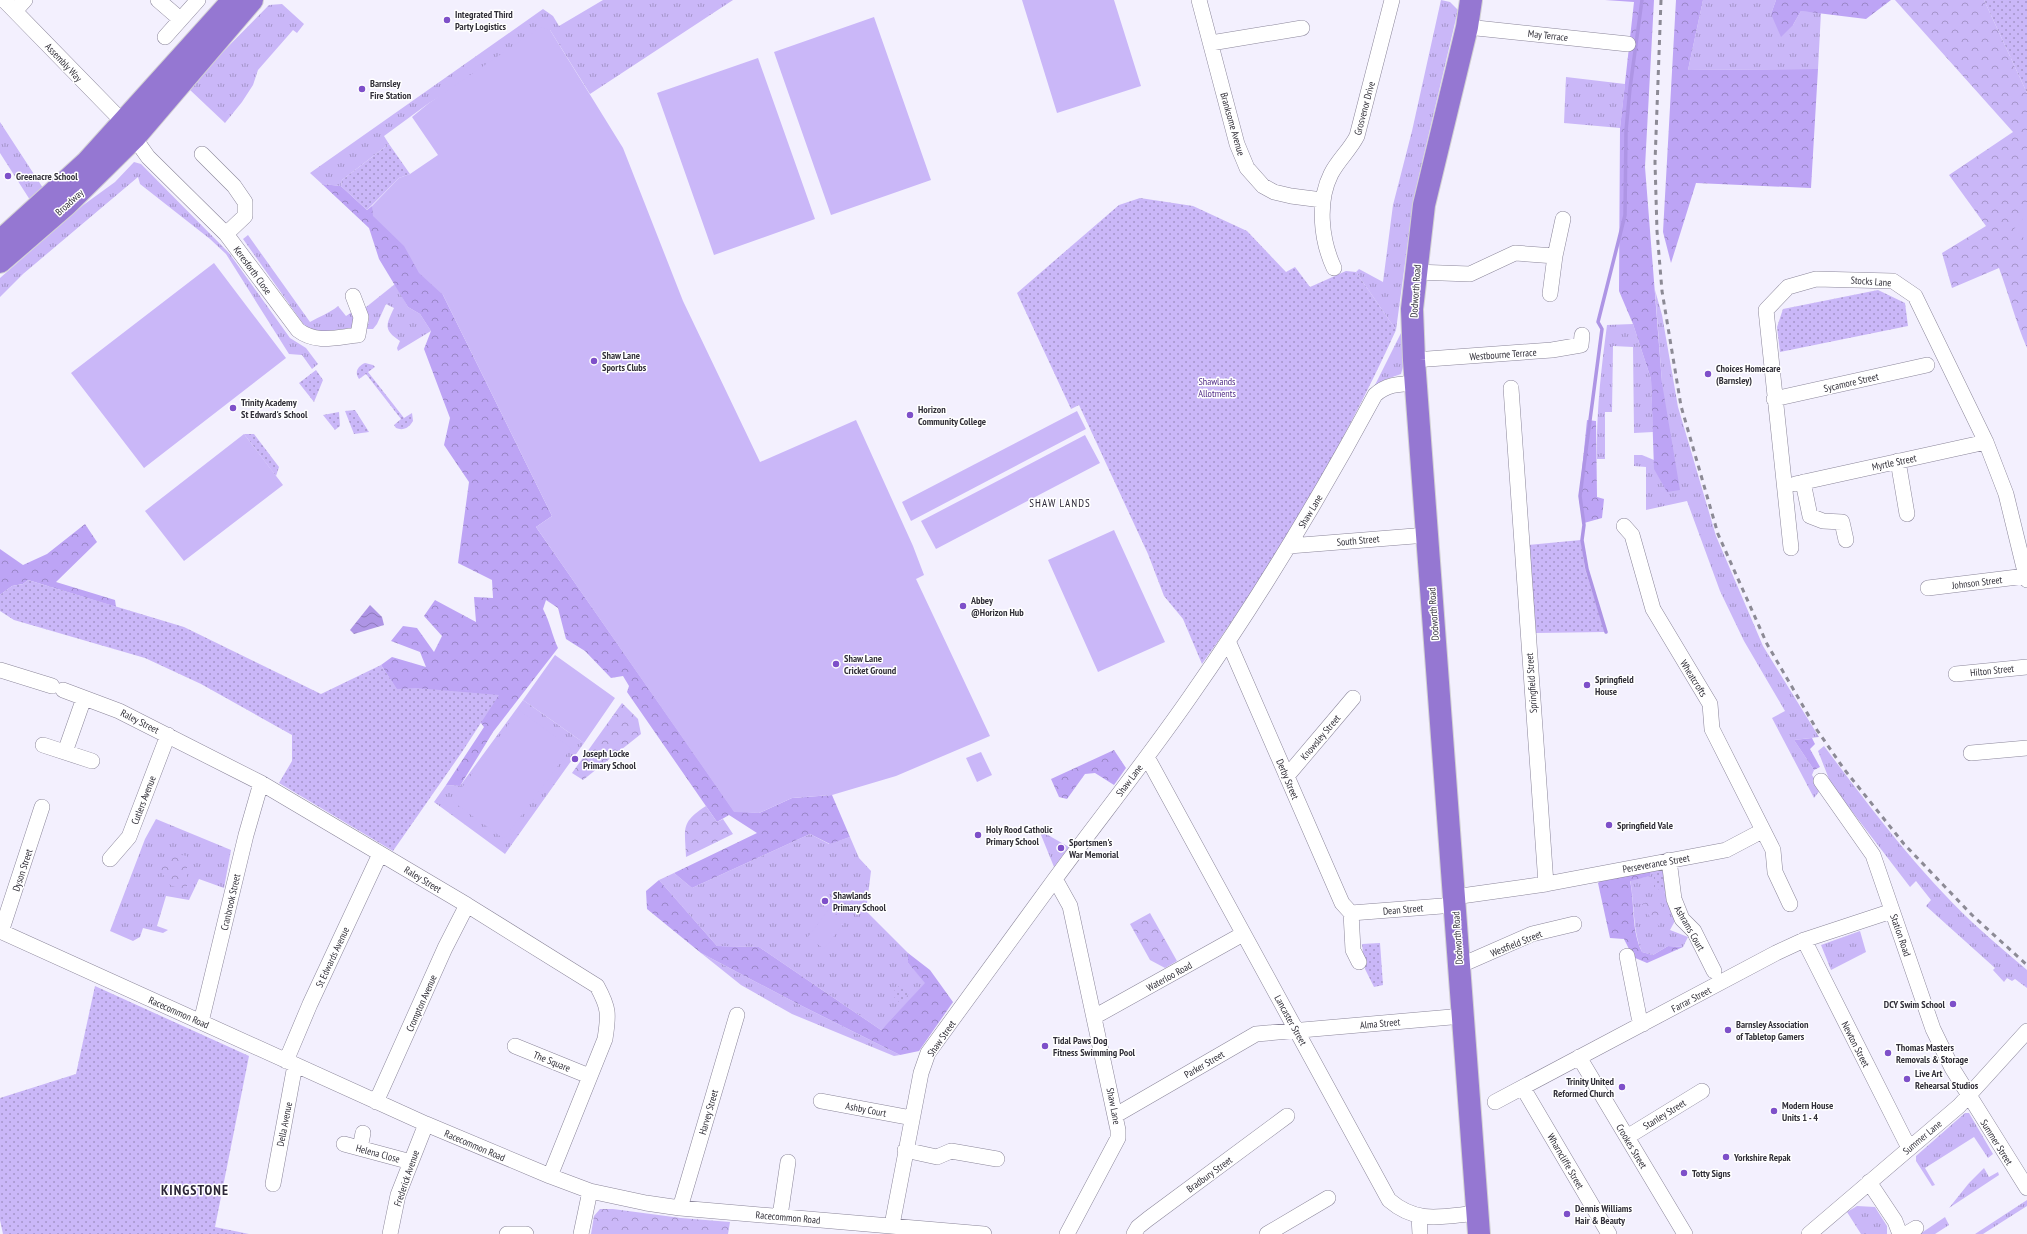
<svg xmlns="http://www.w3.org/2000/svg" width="2027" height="1234" font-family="'PT Sans Narrow',sans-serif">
	<defs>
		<pattern id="grass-tufts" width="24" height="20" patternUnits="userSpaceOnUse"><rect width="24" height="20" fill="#cab7f8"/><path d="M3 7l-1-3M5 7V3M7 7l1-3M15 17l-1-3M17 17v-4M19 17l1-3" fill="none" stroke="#a595ca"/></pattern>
		<pattern id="forest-crowns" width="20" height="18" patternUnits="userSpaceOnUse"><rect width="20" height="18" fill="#bda4f5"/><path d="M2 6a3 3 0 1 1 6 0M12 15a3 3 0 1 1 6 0" fill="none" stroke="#9a86c7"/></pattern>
		<pattern id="park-crowns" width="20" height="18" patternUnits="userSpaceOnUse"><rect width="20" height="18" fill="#cab7f8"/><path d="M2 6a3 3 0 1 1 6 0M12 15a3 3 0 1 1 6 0" fill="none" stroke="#a595ca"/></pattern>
		<pattern id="garden-dots" width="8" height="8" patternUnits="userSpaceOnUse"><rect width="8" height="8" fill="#cab7f8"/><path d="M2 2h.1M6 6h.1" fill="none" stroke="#a595ca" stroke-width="1.8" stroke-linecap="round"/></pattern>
		<pattern id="water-waves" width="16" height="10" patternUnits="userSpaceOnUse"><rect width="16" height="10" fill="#ae95e5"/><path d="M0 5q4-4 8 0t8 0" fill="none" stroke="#8e7abb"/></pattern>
	</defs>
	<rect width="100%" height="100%" fill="#f3f0fe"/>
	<path fill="url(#grass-tufts)" d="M603,0H733L590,94L550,30L429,103L384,136L389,144L342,180L341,186L322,184L310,173L543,9L553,16L559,26Z
		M1441,0L1450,2L1458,10L1414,197L1396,330L1356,272L1359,269L1383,282L1393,205L1412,131Z
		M1703,0H1776L1771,14L1793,25L1801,11L1821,12L1818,69L1688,70Z
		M282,4L304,24L297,33L293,30L258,70L253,85L242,102L225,123L189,89L202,73L269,5Z
		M1566,77L1625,84L1620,128L1564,123Z
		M0,122L43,188L30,200L0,153Z
		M134,162L141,164L229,253L290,338L306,348L318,364L312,369L302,355L289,354L226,254L210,239L140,184L138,177L23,274L0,297V278L82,206L115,182Z
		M248,235L310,322C320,316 330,313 338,306L346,316L355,310L353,328L317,332L304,325L243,239Z
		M395,284L408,307L420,314L431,331L398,351L397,348L400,341C383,330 386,325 394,308L386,304L377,324L373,329H367L369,320L365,308Z
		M1655,290L1662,315L1678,407L1716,536L1763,646L1819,737L1794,740L1814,770L1812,775L1821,789L1814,798L1772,718L1785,711L1744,641L1720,591L1687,501L1646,510V467L1634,466V455H1642L1654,460V469L1662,383Z
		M1633,324L1651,379L1653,432L1634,433L1633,347L1613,346L1612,412H1605V459H1597C1596,414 1601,370 1607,325Z
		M1401,333H1402L1404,363L1401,374L1384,380L1374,387Z
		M523,700L584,743L505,854L434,802L446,785L460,786Z
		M1824,746C1873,811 1922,877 1983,932C1997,945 2012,957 2027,970V988L2015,979L2012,981L2007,978L2004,982L1993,970L1995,968L1926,906L1931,900L1916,881L1910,887L1831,784L1818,751Z
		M156,819L231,850L224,888L199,879L189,900L166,896L157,926L168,930L163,933L143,928L140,937L133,941L110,931L145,839Z
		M1039,830L1069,847L1054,867Z
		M810,834L829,844L850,837L859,858L871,871L866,911L908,953V963L926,983L881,1030L759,947L717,946L659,880L674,873L692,888Z
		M1650,871H1654L1677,917L1670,930L1688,937L1683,947L1668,946L1653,955L1642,952C1632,930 1635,904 1630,880L1650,876Z
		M1860,931L1866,952L1831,970L1821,945Z
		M701,953L796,1003L900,1055L894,1056L792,1014L741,985Z
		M1965,1113H1969L1993,1154L1988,1158L1974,1137L1925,1168L1935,1185L1932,1186L1916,1161V1156Z
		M1984,1168L1989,1177L1998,1172L1999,1175L1949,1208L1969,1183Z
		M2027,1200V1206L1983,1234H1975Z
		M1857,1206L1875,1207L1887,1226V1234H1861L1847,1212Z
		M1945,1217L1949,1225L1935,1234H1920Z"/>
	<path fill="url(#forest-crowns)" d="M1605,0H1654L1645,167L1662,383L1680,490L1667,492L1654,469L1651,379L1633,324L1619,291L1620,128L1634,2Z
		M1676,0H1703L1688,70L1818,69L1811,188L1696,183L1671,263L1663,232Z
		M1776,0H1891L1866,19L1801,11L1793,25L1781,37L1771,14Z
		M322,184L341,186L367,210L372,206L390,209L425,248L443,295L552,516L536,527L734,811L759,813L792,798L832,795L850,837L830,844L810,834L692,888L674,873L757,833L729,815L717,822L627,692L629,686L623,676L611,678L585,651L566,639L558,608L546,600L543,609C550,622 552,635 558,648L493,732L460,786L446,785L484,727L481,723L397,690L381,665L392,657L426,667L420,652L391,641L403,626L417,628L434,652L442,636L424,616L435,600L476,622L474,597L493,598L492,580L458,563L469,482L444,445L450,418L424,349L431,331L420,314L408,307L379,259L369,228Z
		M1587,420L1596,421L1597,497L1604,499L1602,518L1584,523L1579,500Z
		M85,524L97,542L56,582L115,600L116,607L28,580L23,584L12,586L0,595V549L23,565L47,554Z
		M1812,738L1815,744L1810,749L1820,767L1814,770L1794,740Z
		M1114,750L1126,768L1114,785L1095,773L1085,774L1067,799L1059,797L1051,779Z
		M1650,871V876L1630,881C1635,904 1631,930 1642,952L1653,955L1668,946L1683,947L1647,963L1633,957L1624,939L1610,938L1598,883L1601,880Z
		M659,880L717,946L759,947L881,1030L925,983L908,963V953L930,970L953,1002L919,1051L900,1055L796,1003L701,953L647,909L646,891Z"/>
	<path fill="url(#park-crowns)" d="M1895,0H1984L2027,93V348C2016,323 2009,295 1999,268L1952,288L1942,253L1986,226L1949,175L2013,132Z
		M622,703L638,719L641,734L583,780L572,773Z
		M706,806L717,822L723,819L733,834L686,857C685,828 680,823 706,806Z
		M176,854L187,856V888C170,888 168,885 161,870L165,859Z
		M1649,901L1659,902C1666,910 1663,917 1659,926L1650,917L1642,904Z
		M1150,913L1177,961L1165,968L1150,960L1130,924Z
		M600,1209H613L681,1218L730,1222L728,1234H591L594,1216Z"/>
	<path fill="url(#garden-dots)" d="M1984,0H2027V93Z
		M389,144L410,174L399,178L367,210L341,186L342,180Z
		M1140,198L1193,206L1247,231L1286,272L1295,267L1310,287L1346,271L1356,272L1396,330C1343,447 1276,560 1202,664L1183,619L1164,596L1148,554L1079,405L1071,409L1017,293L1119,205Z
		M1878,290L1905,303L1908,326L1780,352L1777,327L1783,309Z
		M365,363L373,365L375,367L368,372L404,418L412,413L413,421C409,428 403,431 396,428L394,425L401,419L366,374L359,379C354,372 358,366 365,363Z
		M316,370L323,380L314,402L299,383Z
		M355,410L369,432L354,434L345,411Z
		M339,412L340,426L335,430L323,415Z
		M244,434H254L279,467L276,476Z
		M1581,540L1585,569L1605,632L1536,633L1528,545Z
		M28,580L184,627L321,694L381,665L397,689L416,688L499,695L462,752L393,851L279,783L292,761V735L201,684L145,658L14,620L0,611V595L12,586L23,584Z
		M1665,869L1666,893L1654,887V871Z
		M1380,943L1383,985L1374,987L1365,969L1362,944Z
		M901,984L910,993L900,1003L891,994Z
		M95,986L249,1056L215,1227L249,1234H3L0,1220V1098L76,1074Z"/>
	<path fill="#cab7f8" d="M1022,0H1114L1141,86L1057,113Z
		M874,17L931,180L831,215L774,52Z
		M541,27L550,30L623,148L683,301L760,462L856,420L913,546L924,575L916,579L990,736L896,776L832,795L792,798L759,813L734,812L536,527L552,516L443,295L419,273L404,246L373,216L372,206L399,178L410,174L438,155L412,117L429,103Z
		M758,58L815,219L714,255L657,93Z
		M2027,214V241L2014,229Z
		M214,263L286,358L144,468L71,373Z
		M1077,411L1086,429L911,521L902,502Z
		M244,434L283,485L184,561L145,511Z
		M1085,435L1100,463L936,549L921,521Z
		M1114,530L1165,642L1098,672L1048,560Z
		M555,655L615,698L584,743L523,700Z
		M519,710L571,748L504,839L452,801Z
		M981,752L992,775L977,782L966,758Z
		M829,909L845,922L824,949L808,937Z"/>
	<path fill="url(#water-waves)" d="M370,605L382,617L384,625L354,634L350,630Z"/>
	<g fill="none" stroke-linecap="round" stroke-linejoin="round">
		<path stroke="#ae95e5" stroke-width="3.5" d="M1606,632L1587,569L1582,540L1584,525L1580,496L1602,329L1598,322L1625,215L1626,131L1630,88L1642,0"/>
		<g stroke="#8b869a" stroke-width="16">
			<path id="minor" d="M4,0L124,123L148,157L226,234L298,330C316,344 337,337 358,335L361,317L353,296
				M158,0L180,19
				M1199,0L1237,144L1247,168L1263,186L1274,192L1291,196L1322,200
				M16,10L25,0
				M1467,27L1628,44
				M165,37L198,0
				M1211,43L1302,28
				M202,154L234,186L245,202V216L226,234
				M1334,268C1321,240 1317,202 1331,174C1338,160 1350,150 1357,136L1392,0
				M1415,272L1470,274L1515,253L1555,256
				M1550,294L1555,256L1563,219
				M1414,360L1552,350L1581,345L1582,335
				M1774,399L1927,365
				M1898,461L1907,514
				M1803,482L1810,516L1823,521L1842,522L1846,540
				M1795,484L1986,442
				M1624,526L1632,535L1653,609L1710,704L1712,729L1773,850L1775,872L1790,904
				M1289,546L1427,535
				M1791,548L1766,310L1788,287L1816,279L1893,281L1915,296L1986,442L2006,494L2027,580
				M1928,588L2026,576
				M1228,641L1342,903L1351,913
				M0,670L52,686
				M1956,674L2027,667
				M63,690L119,711L261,783L467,905L597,986C609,1008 609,1014 605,1039L550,1176
				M43,745L92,761
				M65,752L84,698
				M1971,753L2027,748
				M1147,757L1389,1200C1418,1225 1443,1216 1478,1213
				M1287,776L1353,698
				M1821,781L1873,855L1933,1029L1952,1068L2027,1188
				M110,859L129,837L168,735
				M1669,860L1674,899L1682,919L1694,931L1714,971
				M1546,884L1726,850L1762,831
				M1454,897L1546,884L1511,388
				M1351,913L1455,905
				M1351,913L1353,950L1359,962
				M0,931L426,1124L550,1176L590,1191L646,1203L680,1208L984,1234
				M1,932L42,807
				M1804,940L1909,1148
				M1627,956L1639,1017L1643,1024
				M1459,966L1532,934L1574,924
				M1094,1017L1243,934
				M201,1022L246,835L261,783
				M515,1046L589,1076
				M1579,1057L1685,1234
				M286,1061L310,1004L380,854
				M1523,1088L1609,1234
				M821,1101L912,1118
				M376,1102L445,948L467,905
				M1495,1102L1776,953L1804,940L1892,911
				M1116,1115L1256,1034L1463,1016
				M1627,1137L1702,1091
				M344,1144L411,1162
				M360,1148L363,1133
				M905,1150L937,1157L951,1151L997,1159
				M1869,1182L1895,1221L1900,1234
				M273,1184L295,1065
				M680,1208L737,1015
				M780,1216L788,1162
				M1419,1216L1420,1234
				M892,1225L921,1073L928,1053L1055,879
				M390,1234L398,1195L426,1124
				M507,1234H526
				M581,1234L590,1191
				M1067,1234L1118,1138V1130L1070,906L1055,879C1100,818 1147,759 1190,697C1258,600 1319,499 1375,395C1387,384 1400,384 1416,383
				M1134,1234L1138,1227L1148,1219L1287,1116
				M1267,1234L1328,1198
				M1809,1234L1959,1106L2027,1031
				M1906,1234L1916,1228"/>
		</g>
		<g stroke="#d2d1d3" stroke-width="24">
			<path id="highway" d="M1471,0L1467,27L1424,205L1412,309L1414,360L1479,1234
				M0,241L86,163L233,0
				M0,262L66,205L134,138L252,0"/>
		</g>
		<use href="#minor" stroke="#fff" stroke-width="15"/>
		<use href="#highway" stroke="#9577d2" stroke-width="22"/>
		<path stroke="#8c8a95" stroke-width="3" stroke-dasharray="5 5" stroke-linecap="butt" d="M1661,0L1655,162L1657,231L1662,291L1681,406L1718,534L1767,644L1817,730L1844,769L1904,844L1972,915L2027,965"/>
	</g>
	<g fill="#7e50c9" stroke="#fff" stroke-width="1.5">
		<circle cx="447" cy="20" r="4"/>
		<circle cx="362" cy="89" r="4"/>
		<circle cx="8" cy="176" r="4"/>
		<circle cx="594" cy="361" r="4"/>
		<circle cx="1708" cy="374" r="4"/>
		<circle cx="233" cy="408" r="4"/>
		<circle cx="910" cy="415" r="4"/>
		<circle cx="963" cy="606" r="4"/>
		<circle cx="836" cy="664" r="4"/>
		<circle cx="1587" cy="685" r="4"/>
		<circle cx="575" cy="759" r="4"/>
		<circle cx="1609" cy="825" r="4"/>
		<circle cx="978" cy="835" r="4"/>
		<circle cx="1061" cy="848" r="4"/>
		<circle cx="825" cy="901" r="4"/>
		<circle cx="1953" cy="1004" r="4"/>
		<circle cx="1728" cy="1030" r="4"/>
		<circle cx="1045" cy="1046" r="4"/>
		<circle cx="1888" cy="1053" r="4"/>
		<circle cx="1907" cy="1079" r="4"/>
		<circle cx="1622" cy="1087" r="4"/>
		<circle cx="1774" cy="1111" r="4"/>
		<circle cx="1726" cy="1157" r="4"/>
		<circle cx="1684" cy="1173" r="4"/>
		<circle cx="1567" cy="1214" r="4"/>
	</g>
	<g text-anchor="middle" stroke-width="3" stroke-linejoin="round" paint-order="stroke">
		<g font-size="10" font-weight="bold" fill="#312f38" stroke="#fff" text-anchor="start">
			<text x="455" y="18">Integrated Third<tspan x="455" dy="12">Party Logistics</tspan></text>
			<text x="370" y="87">Barnsley<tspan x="370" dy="12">Fire Station</tspan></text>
			<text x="16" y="180">Greenacre School</text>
			<text x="602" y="359">Shaw Lane<tspan x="602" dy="12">Sports Clubs</tspan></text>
			<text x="1716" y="372">Choices Homecare<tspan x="1716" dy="12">(Barnsley)</tspan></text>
			<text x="241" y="406">Trinity Academy<tspan x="241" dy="12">St Edward's School</tspan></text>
			<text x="918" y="413">Horizon<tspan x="918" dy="12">Community College</tspan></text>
			<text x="971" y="604">Abbey<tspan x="971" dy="12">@Horizon Hub</tspan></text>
			<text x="844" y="662">Shaw Lane<tspan x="844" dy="12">Cricket Ground</tspan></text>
			<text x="1595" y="683">Springfield<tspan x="1595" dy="12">House</tspan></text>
			<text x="583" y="757">Joseph Locke<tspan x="583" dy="12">Primary School</tspan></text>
			<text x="1617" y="829">Springfield Vale</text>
			<text x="986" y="833">Holy Rood Catholic<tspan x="986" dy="12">Primary School</tspan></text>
			<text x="1069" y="846">Sportsmen's<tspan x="1069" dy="12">War Memorial</tspan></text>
			<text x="833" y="899">Shawlands<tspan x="833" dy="12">Primary School</tspan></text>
			<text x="1945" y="1008" text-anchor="end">DCY Swim School</text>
			<text x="1736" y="1028">Barnsley Association<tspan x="1736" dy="12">of Tabletop Gamers</tspan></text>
			<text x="1053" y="1044">Tidal Paws Dog<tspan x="1053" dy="12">Fitness Swimming Pool</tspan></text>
			<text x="1896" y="1051">Thomas Masters<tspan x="1896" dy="12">Removals &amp; Storage</tspan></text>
			<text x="1915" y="1077">Live Art<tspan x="1915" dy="12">Rehearsal Studios</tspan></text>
			<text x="1614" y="1085" text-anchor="end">Trinity United<tspan x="1614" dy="12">Reformed Church</tspan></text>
			<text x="1782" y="1109">Modern House<tspan x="1782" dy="12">Units 1 - 4</tspan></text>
			<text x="1734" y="1161">Yorkshire Repak</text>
			<text x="1692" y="1177">Totty Signs</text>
			<text x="1575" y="1212">Dennis Williams<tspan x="1575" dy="12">Hair &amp; Beauty</tspan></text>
		</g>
		<g font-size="10" fill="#312f38" stroke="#fff">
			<text transform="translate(1548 35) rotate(6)" y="4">May Terrace</text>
			<text transform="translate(64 62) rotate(47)" y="4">Assembly Way</text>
			<text transform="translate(1364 108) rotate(-75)" y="4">Grosvenor Drive</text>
			<text transform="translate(1233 124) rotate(74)" y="4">Branksome Avenue</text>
			<text transform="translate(69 202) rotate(-42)" y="4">Broadway</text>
			<text transform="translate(253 270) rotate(54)" y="4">Keresforth Close</text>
			<text transform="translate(1871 281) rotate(4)" y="4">Stocks Lane</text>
			<text transform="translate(1415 291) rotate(-86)" y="4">Dodworth Road</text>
			<text transform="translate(1503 354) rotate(-4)" y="4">Westbourne Terrace</text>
			<text transform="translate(1851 382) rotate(-13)" y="4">Sycamore Street</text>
			<text transform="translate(1894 462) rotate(-12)" y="4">Myrtle Street</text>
			<text transform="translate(1310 511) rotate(-59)" y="4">Shaw Lane</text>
			<text transform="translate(1358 540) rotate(-5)" y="4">South Street</text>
			<text transform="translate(1977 582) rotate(-7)" y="4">Johnson Street</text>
			<text transform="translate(1433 614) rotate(-94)" y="4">Dodworth Road</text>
			<text transform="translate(1992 670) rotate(-6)" y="4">Hilton Street</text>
			<text transform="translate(1694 678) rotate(58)" y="4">Wheatcrofts</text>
			<text transform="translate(1531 683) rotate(-94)" y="4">Springfield Street</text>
			<text transform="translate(140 721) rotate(27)" y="4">Raley Street</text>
			<text transform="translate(1320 737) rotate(-50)" y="4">Knowsley Street</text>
			<text transform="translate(1288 779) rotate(67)" y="4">Derby Street</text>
			<text transform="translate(1129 780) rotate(-53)" y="4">Shaw Lane</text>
			<text transform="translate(143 800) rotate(-69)" y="4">Cutlers Avenue</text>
			<text transform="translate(1656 863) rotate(-10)" y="4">Perseverance Street</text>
			<text transform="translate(22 870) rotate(-72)" y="4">Dyson Street</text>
			<text transform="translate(423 879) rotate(31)" y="4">Raley Street</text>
			<text transform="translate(230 902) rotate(-77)" y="4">Cranbrook Street</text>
			<text transform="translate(1403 909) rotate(-5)" y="4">Dean Street</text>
			<text transform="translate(1690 928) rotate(60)" y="4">Ashrams Court</text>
			<text transform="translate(1901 935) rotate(71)" y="4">Station Road</text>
			<text transform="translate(1457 938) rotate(-94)" y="4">Dodworth Road</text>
			<text transform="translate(1516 943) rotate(-22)" y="4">Westfield Street</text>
			<text transform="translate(332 957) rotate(-65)" y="4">St Edwards Avenue</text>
			<text transform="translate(1169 976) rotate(-29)" y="4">Waterloo Road</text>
			<text transform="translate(1691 999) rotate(-28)" y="4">Farrar Street</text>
			<text transform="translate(421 1003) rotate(-66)" y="4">Crompton Avenue</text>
			<text transform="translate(179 1012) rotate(24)" y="4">Racecommon Road</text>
			<text transform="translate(1291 1020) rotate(61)" y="4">Lancaster Street</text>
			<text transform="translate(1380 1023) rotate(-5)" y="4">Alma Street</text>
			<text transform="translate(941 1038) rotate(-55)" y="4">Shaw Street</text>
			<text transform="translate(1856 1044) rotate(63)" y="4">Newton Street</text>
			<text transform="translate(552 1061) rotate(22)" y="4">The Square</text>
			<text transform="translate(1204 1064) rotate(-30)" y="4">Parker Street</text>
			<text transform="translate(1114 1106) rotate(79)" y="4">Shaw Lane</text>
			<text transform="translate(866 1109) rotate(11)" y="4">Ashby Court</text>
			<text transform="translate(708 1112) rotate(-74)" y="4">Harvey Street</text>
			<text transform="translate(1664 1114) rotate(-32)" y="4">Stanley Street</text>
			<text transform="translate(284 1124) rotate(-79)" y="4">Della Avenue</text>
			<text transform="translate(1922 1137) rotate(-40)" y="4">Summer Lane</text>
			<text transform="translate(1997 1142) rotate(58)" y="4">Summer Street</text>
			<text transform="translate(475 1145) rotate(23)" y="4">Racecommon Road</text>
			<text transform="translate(1632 1146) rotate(59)" y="4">Crookes Street</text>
			<text transform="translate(378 1153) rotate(15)" y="4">Helena Close</text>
			<text transform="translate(1566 1161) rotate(60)" y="4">Wharncliffe Street</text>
			<text transform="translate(1209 1174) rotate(-36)" y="4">Bradbury Street</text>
			<text transform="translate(406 1178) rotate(-71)" y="4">Frederick Avenue</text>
			<text transform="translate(788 1217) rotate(5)" y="4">Racecommon Road</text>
		</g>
		<g font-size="10" fill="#502b87" stroke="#fff">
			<text x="1217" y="385">Shawlands<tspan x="1217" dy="12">Allotments</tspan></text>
		</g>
		<g font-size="11" letter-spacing="1" fill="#2c2738" stroke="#fff">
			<text x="1060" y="507">SHAW LANDS</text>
		</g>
		<g font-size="14" font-weight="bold" letter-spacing="1" fill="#2c2738" stroke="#fff">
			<text x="195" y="1195">KINGSTONE</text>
		</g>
	</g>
</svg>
